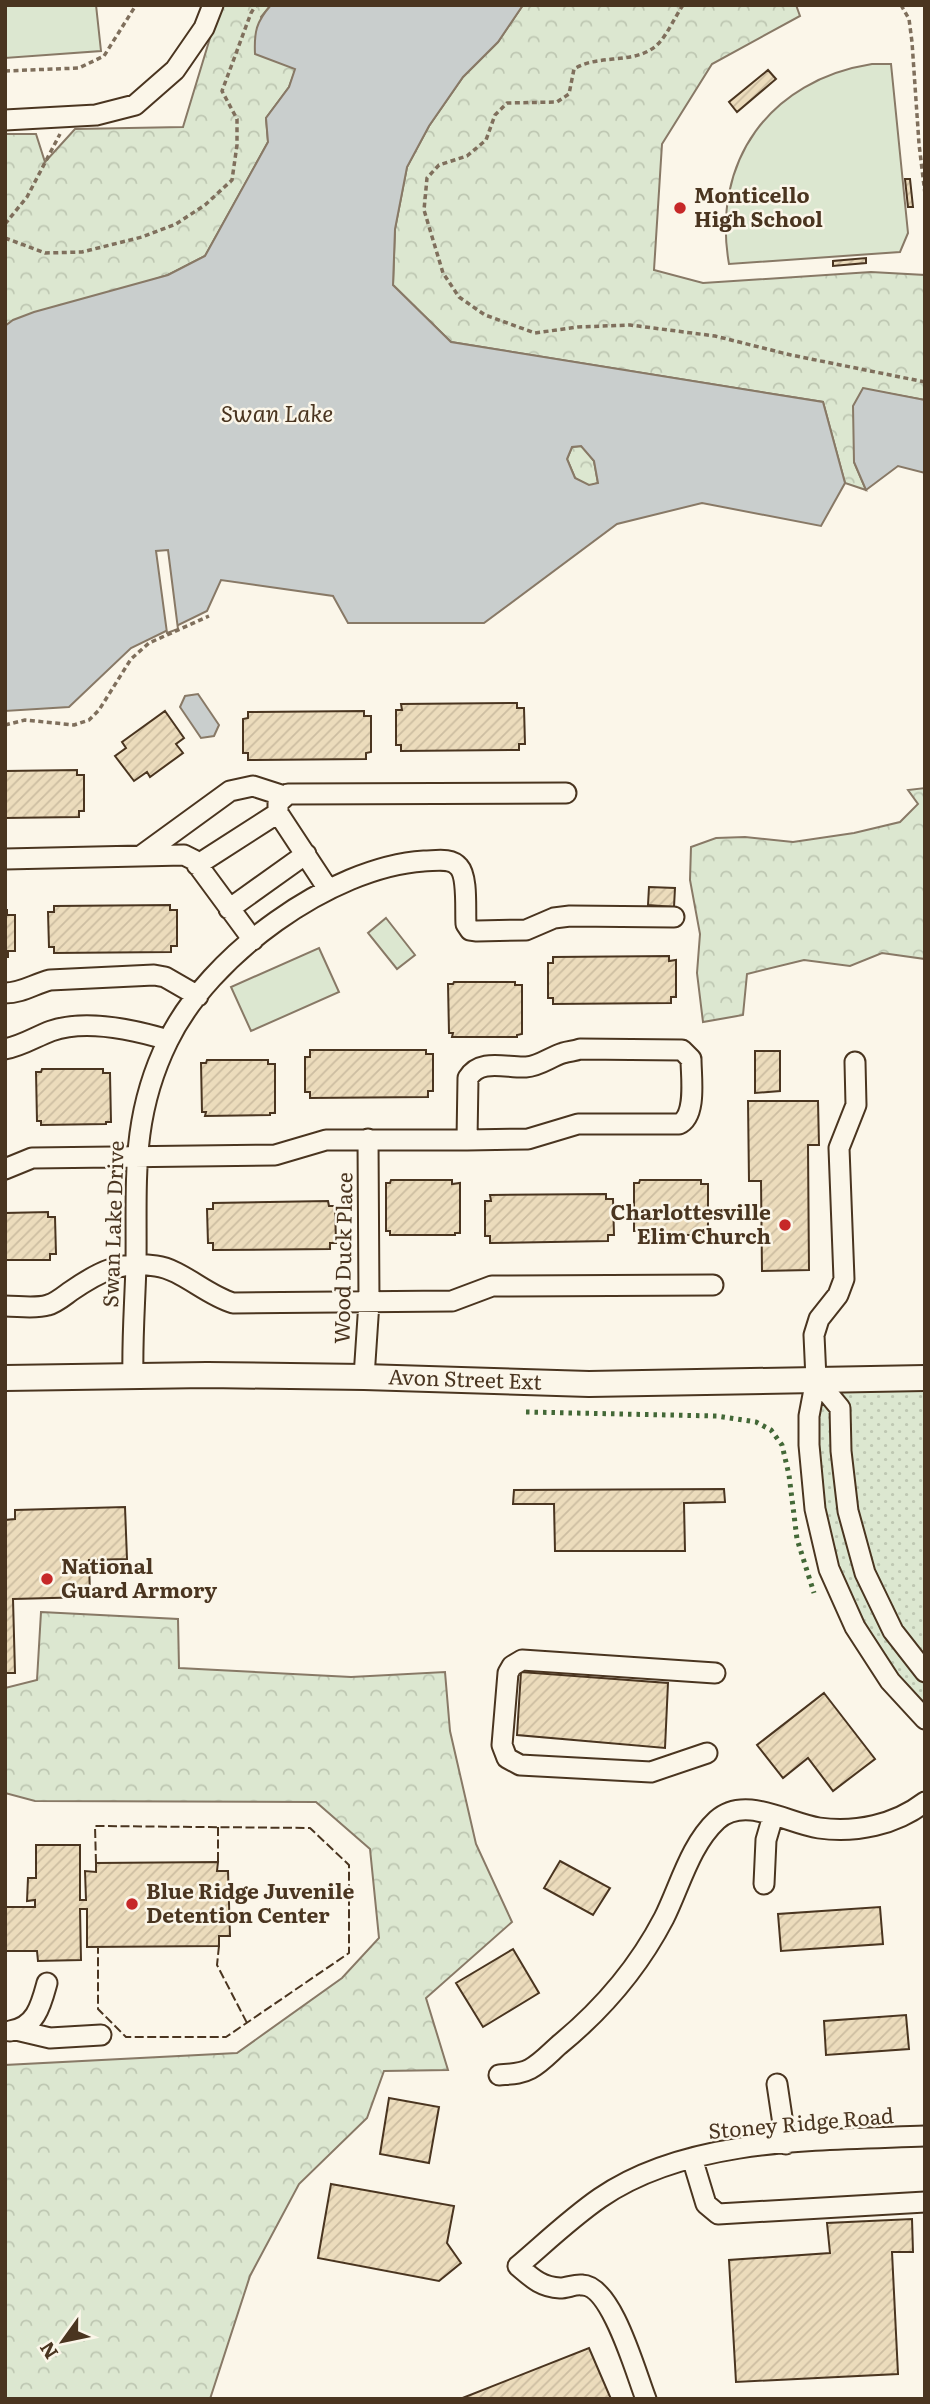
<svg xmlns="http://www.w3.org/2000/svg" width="930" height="2404" font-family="Literata,serif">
	<defs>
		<pattern id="grass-dots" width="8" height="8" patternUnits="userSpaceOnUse" patternTransform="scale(1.75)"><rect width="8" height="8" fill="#dce7d0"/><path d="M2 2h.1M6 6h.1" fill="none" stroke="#bec7b2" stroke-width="1.8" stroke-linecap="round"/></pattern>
		<pattern id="forest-crowns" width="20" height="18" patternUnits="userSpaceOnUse" patternTransform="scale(1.75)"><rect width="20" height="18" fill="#dce7d0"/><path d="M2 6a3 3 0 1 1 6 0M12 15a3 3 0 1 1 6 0" fill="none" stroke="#bec7b2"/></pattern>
		<pattern id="building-hatch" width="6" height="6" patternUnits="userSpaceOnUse" patternTransform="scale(1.75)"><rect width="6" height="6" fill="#ecdcbc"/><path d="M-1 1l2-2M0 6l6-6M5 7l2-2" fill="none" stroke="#ccbda1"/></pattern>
	</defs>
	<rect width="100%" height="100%" fill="#fbf6e9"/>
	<path fill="url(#grass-dots)" stroke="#887966" stroke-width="2" d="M925,1378V1719L890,1681L821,1539L816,1379Z"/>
	<path fill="url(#forest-crowns)" stroke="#887966" stroke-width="2" d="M220,5H271L261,17L280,62L296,68L289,87L266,118L268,142L205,256L168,275L5,327V134H36L45,162L75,129L183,127Z
		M523,5H796L800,16L712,64L662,144L654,270L703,283L871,272L925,275V400L863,389L854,462L866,490L845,483L823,402L451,342L393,285L395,229L407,167L429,126L463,77L498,42Z
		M582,446L594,461L598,483L589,486L575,478L567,459L572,447Z
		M925,788V959L882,953L850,966L804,960L747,974L743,1015L703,1022L697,973L700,934L690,880L691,847L716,838L745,837L793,842L854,833L900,822L918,804L908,790Z
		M41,1612L178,1619L179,1668L351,1677L445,1672L450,1731L476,1844L512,1922L426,1998L448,2070L384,2071L367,2118L299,2184L250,2276L210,2399H5V2065L237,2053L342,1978L379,1938L370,1849L316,1802L35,1801L5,1793V1688L37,1680Z"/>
	<path fill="#dce7d0" stroke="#887966" stroke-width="2" d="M5,5H96L101,51L5,58Z
		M872,64H891L908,233L900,252L729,264C711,161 770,80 872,64Z
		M386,918L415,955L397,969L368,933Z
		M319,948L339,992L251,1031L231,987Z"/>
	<path fill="#c9cecd" stroke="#887966" stroke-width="2" fill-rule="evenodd" d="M271,5H523L498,42L463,77L429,126L407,167L395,229L393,285L451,342L823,402L845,483L821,526L702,503L617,524L484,623H348L333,596L221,580L207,611L131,648L69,707L5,711V326L13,320L34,312L168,275L205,256L268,142L266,118L289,87L295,69L255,54C254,32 256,22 271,5ZM581,446L594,461L598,483L589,485L575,478L567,459L572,447Z
		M863,388L925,400V473L898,466L866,490L854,462L853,406Z
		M198,694L219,725L214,736L201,738L180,707L185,696Z"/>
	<path fill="#fbf6e9" stroke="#887966" stroke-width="2" d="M168,550L178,629L167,633L156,551Z"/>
	<path fill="url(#building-hatch)" stroke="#4a3520" stroke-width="2" d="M768,70L776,79L737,112L729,102Z
		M905,179H910L913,207H908Z
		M866,258V263L833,266V261Z
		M517,703V708H524L525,744H519V750L401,751V745H396V710H402L401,704Z
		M165,711L184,738L176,744L183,753L150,777L147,772L134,781L115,756L126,748L122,742Z
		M364,711V716H371V752L366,753V759L248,760V753H243V719L248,718V712Z
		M77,770V775H84V811H79V817L5,818V771Z
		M649,887L675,888L674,907L648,905Z
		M170,905V910H177V946H171V952L54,953V947H49L48,912H54V906Z
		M5,910H7V915H15V951H8V957H5Z
		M669,956V961L676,960V997H671V1003L553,1004V998H548V963H553V957Z
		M454,982H515V985H522V1034L517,1035V1037H452L453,1033H449L448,984H453Z
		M310,1050H426V1054H433V1091H428V1097L310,1098V1092H305V1057H310Z
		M755,1051H780V1091L755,1093Z
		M207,1060H268V1064H275V1113H270V1115L205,1116L206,1112H202L201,1063H206Z
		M42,1069H103V1073H110L111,1122H106V1124L41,1125V1121H37L36,1072H41Z
		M748,1101H818L819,1145H808L809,1270L762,1271L761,1181H749Z
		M391,1180H452V1184L460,1183V1233H455V1235H390V1231H386V1183H390Z
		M640,1180H701V1184H708V1233H703V1235H638V1231H634V1183H639Z
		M606,1194V1199H613L614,1235H608V1241L490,1243V1236H485V1201H491L490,1195Z
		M328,1201L329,1206H335L336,1243H330V1249L213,1250V1243H208L207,1209H213V1203Z
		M48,1212V1217H55L56,1254H50V1260H5V1213Z
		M724,1489L725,1502L684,1503L685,1551H555L554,1504H513L514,1490Z
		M125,1507L127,1559L89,1560L90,1597L13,1599L15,1673H5V1520L15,1519V1510Z
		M521,1672L668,1683L665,1748L517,1735Z
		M824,1693L875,1759L833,1791L808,1758L783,1778L757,1745Z
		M36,1845H80V1900H86L85,1871L96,1872V1863L218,1862L217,1871H228L230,1936H219V1946L87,1947V1909H80L81,1960L38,1961L37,1951H5V1907H35V1900L27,1901L28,1878H36Z
		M560,1861L610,1888L593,1915L544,1888Z
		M880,1907L883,1944L781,1951L778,1914Z
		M513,1949L539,1993L483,2027L456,1983Z
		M906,2015L909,2049L826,2055L824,2021Z
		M389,2098L439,2107L429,2163L380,2154Z
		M331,2184L454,2206L447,2243L461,2263L439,2281L318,2258Z
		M912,2219L913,2252H892L898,2374L736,2382L729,2260L830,2253L827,2223Z
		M589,2348L611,2399H460Z"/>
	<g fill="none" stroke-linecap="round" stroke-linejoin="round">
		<g stroke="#4a3520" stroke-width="23">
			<path id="minor" d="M5,120L96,115L135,105L175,70L204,28L213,5
				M142,855L230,791L253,786L284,796
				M5,859L184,855L194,860L253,940
				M197,865L278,813
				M328,889L278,813V803L288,794L566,793
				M229,909L306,854
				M5,993C22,993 34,984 50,980L154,975L165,977L198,996
				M5,1049C22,1046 35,1037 51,1031C85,1019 135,1030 168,1040
				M580,1049L682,1050L691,1059C691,1077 697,1116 679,1124H578L528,1139L467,1140L468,1078C480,1058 506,1068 526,1067C540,1066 550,1057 563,1053C569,1051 575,1051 580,1049Z
				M855,1062L856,1105L839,1148L844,1279L838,1295L819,1319L814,1335L816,1379L809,1416V1445L815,1509L829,1569L855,1627L890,1681L925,1719
				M5,1169L32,1158L275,1155L326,1140H467
				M5,1306C19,1306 35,1309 48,1305C56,1303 64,1296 71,1291C100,1271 120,1261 156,1266C181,1269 206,1295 233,1303L452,1301L492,1286L713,1285
				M133,1376C132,1339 135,1302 136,1264C137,1182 130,1118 168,1041C209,956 330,867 424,861C435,861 451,857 459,867C468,877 465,910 466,924L470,930L477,931L526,930L554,918L570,916L674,917
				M364,1377L369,1302L368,1139
				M816,1379L840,1408L841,1451L848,1511L865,1573L893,1631L925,1672
				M707,1753L651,1772L520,1765L507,1758L502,1745L508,1673L512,1666L522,1660L715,1673
				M764,1884L766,1840L773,1816
				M16,2030L50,2038L101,2035
				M10,2031C36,2027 41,2005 47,1983
				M499,2075C510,2074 521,2074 530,2069C541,2063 550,2053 559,2045C603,2009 638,1968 664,1918C680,1886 690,1845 717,1820C745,1795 787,1823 819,1828C856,1833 895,1825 925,1802
				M777,2084L786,2144
				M692,2158L706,2204L718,2214L925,2202
				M646,2399C636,2374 612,2285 582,2285C575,2284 567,2288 560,2288C541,2287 532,2278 518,2266C545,2243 571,2218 600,2198C688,2137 821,2140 925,2136"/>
		</g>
		<g stroke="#4a3520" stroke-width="28">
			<path id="major" d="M5,1378L207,1375L364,1377L589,1384L925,1378"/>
		</g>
		<path stroke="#7f6f5c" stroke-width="3.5" stroke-dasharray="5 3.5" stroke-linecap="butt" d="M683,5C675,17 668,33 659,43C637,66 599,53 574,69L569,94L557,102L507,103L495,115L486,140L467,156L439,165L427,178L424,210L443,273L459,297L485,315L535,333L578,327L630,325L715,336L791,355L925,382
			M901,5L909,19L912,42L919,144L925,194
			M5,71L79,68L104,56L136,5
			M5,224L27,197L60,134
			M5,238L45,253L82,252L142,237L176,224L205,205L232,180L237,145V119L222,91L251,13L256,5
			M5,725L25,720L74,725L89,720L99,710L131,659L149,643L209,616"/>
		<use href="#minor" stroke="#fbf6e9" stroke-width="19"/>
		<use href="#major" stroke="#fbf6e9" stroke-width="24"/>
		<path stroke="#436837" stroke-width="5" stroke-dasharray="3.5 5" stroke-linecap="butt" d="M526,1412L717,1416L756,1422L771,1430L782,1445L789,1475L797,1539L814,1593"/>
		<path stroke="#4a3520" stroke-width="2" stroke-dasharray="9 3.5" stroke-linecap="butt" d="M218,1827V1862
			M96,1863L95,1826L310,1828L349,1865V1953L226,2037H126L98,2009V1948
			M219,1946L217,1965L247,2023"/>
	</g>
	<g fill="#c62828" stroke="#fbf6e9" stroke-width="2.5">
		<circle cx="680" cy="208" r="7"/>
		<circle cx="785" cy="1225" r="7"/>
		<circle cx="47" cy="1579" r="7"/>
		<circle cx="132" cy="1904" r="7"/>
	</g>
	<g text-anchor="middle" stroke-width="5" stroke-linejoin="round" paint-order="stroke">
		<g font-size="21" font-weight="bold" fill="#4a3520" stroke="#fbf6e9" text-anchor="start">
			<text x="694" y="203">Monticello<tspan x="694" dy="24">High School</tspan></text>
			<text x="771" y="1220" text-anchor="end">Charlottesville<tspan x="771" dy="24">Elim Church</tspan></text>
			<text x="61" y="1574">National<tspan x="61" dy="24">Guard Armory</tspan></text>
			<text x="146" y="1899">Blue Ridge Juvenile<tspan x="146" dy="24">Detention Center</tspan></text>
		</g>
		<g font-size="21" fill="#4a3520" stroke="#fbf6e9">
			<text transform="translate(114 1224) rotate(-88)" y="7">Swan Lake Drive</text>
			<text transform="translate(344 1258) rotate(-89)" y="7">Wood Duck Place</text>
			<text transform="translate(465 1380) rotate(2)" y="7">Avon Street Ext</text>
			<text transform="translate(801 2124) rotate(-5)" y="7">Stoney Ridge Road</text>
		</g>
		<g font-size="23" font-style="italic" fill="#4a3520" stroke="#fbf6e9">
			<text x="277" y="422">Swan Lake</text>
		</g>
	</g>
	<rect width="930" height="2404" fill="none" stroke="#4a3520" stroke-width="14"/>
	<g transform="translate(63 2341) rotate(237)" stroke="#fbf6e9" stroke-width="5" paint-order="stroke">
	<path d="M0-5L12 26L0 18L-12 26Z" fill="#4a3520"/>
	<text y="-10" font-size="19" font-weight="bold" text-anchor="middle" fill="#4a3520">N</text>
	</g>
</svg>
